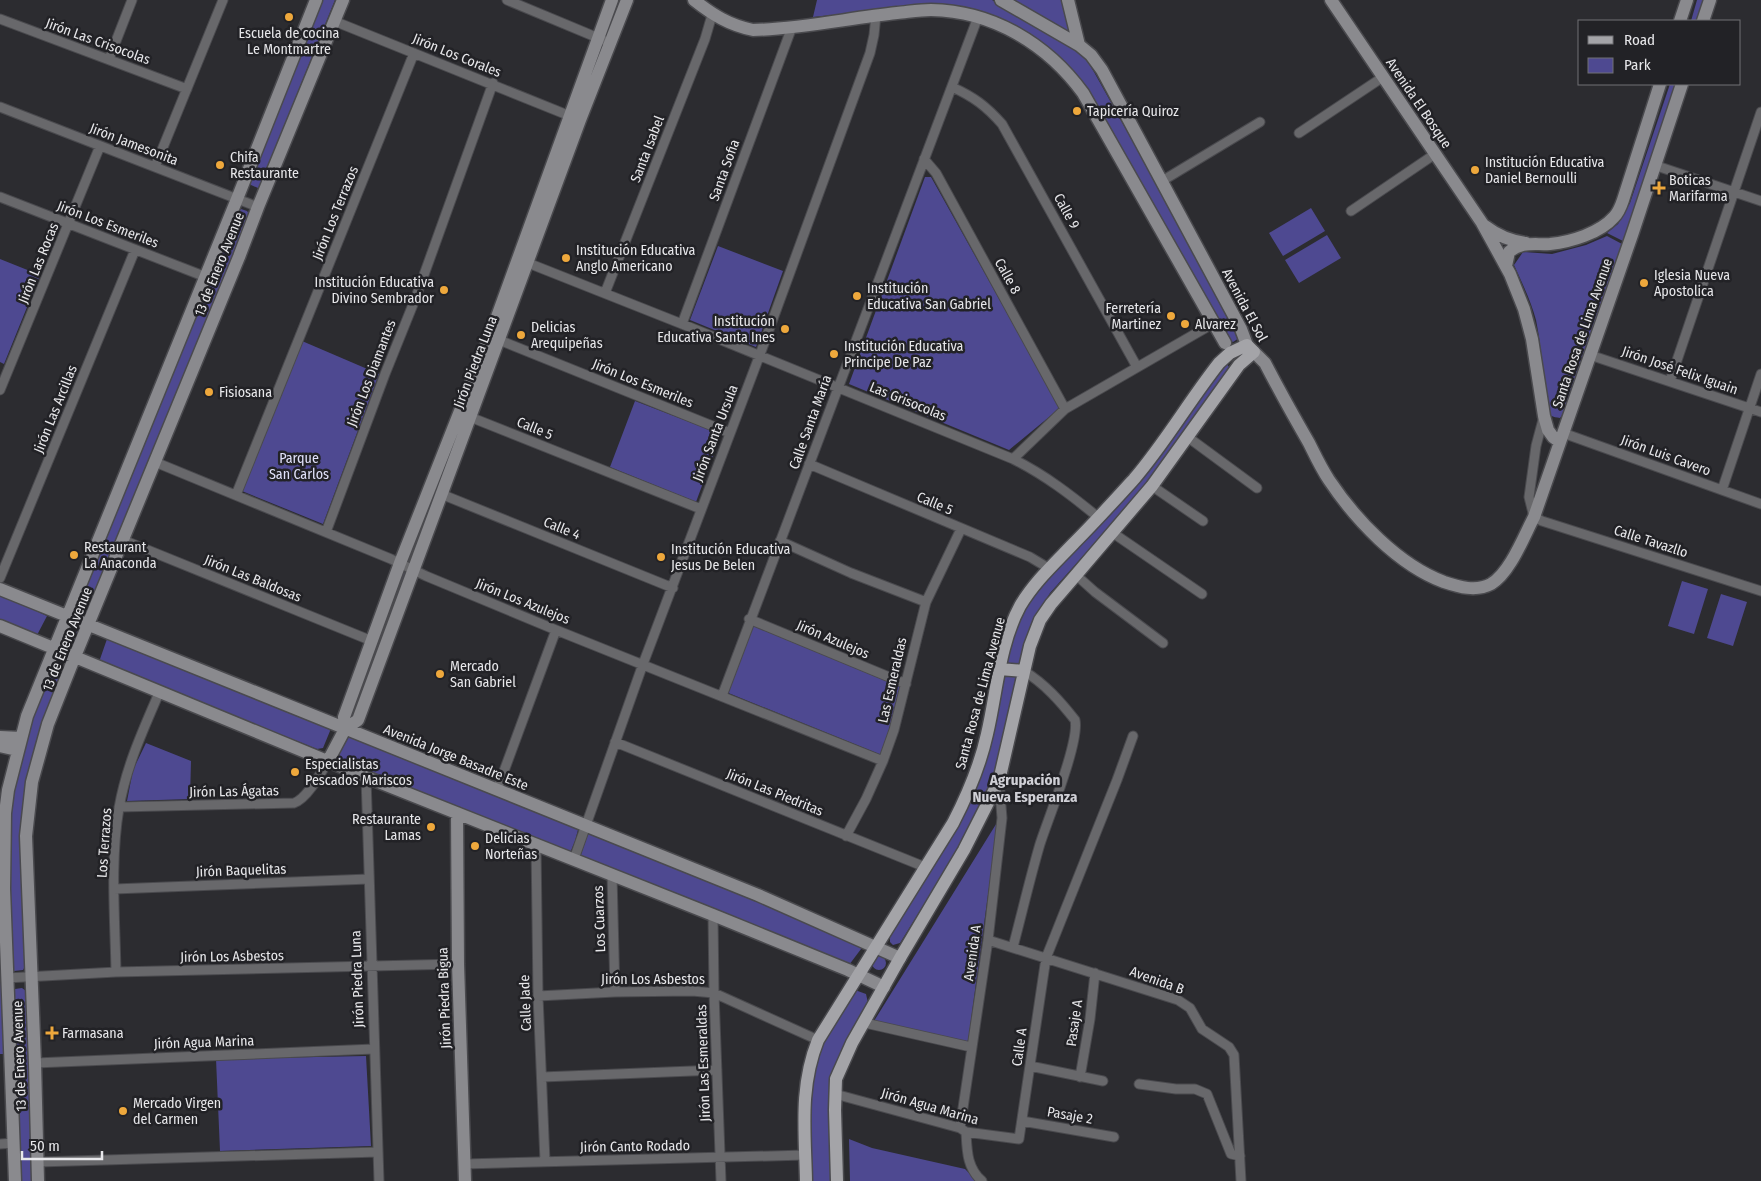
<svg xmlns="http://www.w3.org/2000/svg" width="1761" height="1181" font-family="'Fira Sans Condensed',sans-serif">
	<rect width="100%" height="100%" fill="#2c2c30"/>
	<path fill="#4e4991" d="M321,0H335L260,185L258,188L251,185L250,181Z
		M817,0H992L1071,46L1086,59L1094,72L1239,332V338L1233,342L1227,339L1075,75C1056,53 1034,36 1008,23L871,11L813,17Z
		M1013,0H1064L1065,17L1070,30L1067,31Z
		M1697,0H1705L1698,21H1691Z
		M1670,84H1677L1623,241L1607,233L1618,224L1630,203Z
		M925,177H931L1060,408L1009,450L849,384Z
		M1311,208L1325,231L1283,256L1269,233Z
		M241,209L247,211L250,215L91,604L86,607L82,605L79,599L237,212Z
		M1327,235L1341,258L1299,283L1285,260Z
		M1607,236L1622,244L1619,253L1565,411L1560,418C1553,417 1548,416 1546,409C1543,380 1542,349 1536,320C1531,301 1522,283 1514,265L1523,252L1552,254L1586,245Z
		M718,246L783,271L756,347L690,320Z
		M0,259L40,275L4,364L0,362Z
		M302,341L379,374L323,524L242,491Z
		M1222,364H1227L1229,367L1228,372L1140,492L1050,593L1031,624L1025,642L1020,663L1015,667L1008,665L1006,662L1015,632L1028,602Z
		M635,401L721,434L696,502L610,467Z
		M404,571L405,574L404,582L353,717L349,719L401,573Z
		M1682,581L1708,589L1694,634L1668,626Z
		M0,594L47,616L36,637L0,623Z
		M1721,594L1747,602L1733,646L1707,638Z
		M752,625L903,687L884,756L726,692Z
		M66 636a6 6 0 1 1 12 0a6 6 0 1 1-12 0Z
		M107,639L329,726L330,731L323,748L317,749L99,662Z
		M55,668L64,672L30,771L25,966L23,970L14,971L12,968L9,887L10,826L15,786L31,719L52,670Z
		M1005,674H1012L1016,677L1004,739L987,796L964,840L900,943L893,945L890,942V935L956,827L1002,677Z
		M348,734L579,826L575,841L570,853L338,758Z
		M146,743L191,761L190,799L127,801L133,770Z
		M998,821L968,1042L874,1021Z
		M589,831L860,941L861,949L849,965L580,857Z
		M0,953L7,1054H0Z
		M872 963a7 7 0 1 1 14 0a7 7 0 1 1-14 0Z
		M22,988L26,991L33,1181H19L13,991L15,989Z
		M855,990L866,994L868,1003L838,1062L832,1181H811L809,1103L819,1051L852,992Z
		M366,1056L371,1146L220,1151L216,1059Z
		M849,1139L872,1148L965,1169L977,1181H850Z"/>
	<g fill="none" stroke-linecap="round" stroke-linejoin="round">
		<g stroke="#4a4a4e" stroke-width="11">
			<path id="street" d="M507,0L603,40
				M0,19L187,89
				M334,21L570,116
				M109,59L132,0
				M952,87C974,97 986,106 1002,124L1137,367
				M0,107L258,207
				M1299,133L1383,77
				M924,159L936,173L1065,409
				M1654,165L1761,201
				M155,167L223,0
				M1162,181L1260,122
				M0,197L206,277
				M1351,211L1435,154
				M528,263L682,324L1013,459C1045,475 1071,495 1099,518
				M605,293L705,39L712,15
				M682,324L792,27
				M494,338L730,433
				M1590,355L1761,412
				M1670,381L1761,112
				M0,390L100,146
				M1544,416L1536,446L1529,497L1534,517L1542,521L1761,591
				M470,417L701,509
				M1563,433L1761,504
				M1189,438L1257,488
				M1013,459L1065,409L1214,323
				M155,462L391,559L426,576L556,630L883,761
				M809,464L1030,557L1050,569
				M1152,486L1203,521
				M1722,490L1761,374
				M441,494L673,588
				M236,495L414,53
				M326,532L385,374L416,297L493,83
				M1113,533L1202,594
				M123,540L372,641
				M780,541L851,573L926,602
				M1076,575L1095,592L1163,643
				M0,578L135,250
				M749,619L906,684
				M722,696L978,17
				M615,742L925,867
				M366,777L379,1181
				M497,790L556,630
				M119,807L294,803C307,799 321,773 328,761
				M846,836L866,799L883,761L894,730L926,602L961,529
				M536,844L538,996L545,1161
				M574,859L643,664L762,349L870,53L874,35L876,15
				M612,875L615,992
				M114,889L369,879
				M713,915L714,993L721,1181
				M988,940L1178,1000L1190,1008L1202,1029L1229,1047L1234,1055L1241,1181
				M1013,947C1022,913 1030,878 1040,844C1048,819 1080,741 1075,720C1060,701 1045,684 1024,671
				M116,972C115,918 110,861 119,808C126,767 143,730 159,693
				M7,978L116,972L458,964
				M538,996L615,992L692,991L714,993L818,1040
				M865,1023L971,1047
				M35,1063L374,1049
				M1030,1066L1103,1081
				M542,1077L717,1070
				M1080,1077L1090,1019L1095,973
				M1139,1084L1176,1089H1195L1207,1094L1231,1154L1240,1156
				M835,1094L960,1128L966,1132L1019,1139L1046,958L1117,780L1133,736
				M1022,1121L1114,1137
				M960,1128L988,940L1002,818L999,781
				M966,1132C967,1151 967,1168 982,1181
				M0,1144L14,1143
				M38,1162L378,1152
				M464,1164L805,1155"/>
		</g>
		<g stroke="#4a4a4e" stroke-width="15">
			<path id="secondary" d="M694,0C713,15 729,25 753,30C801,29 849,18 897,13C908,12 920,10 931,10C993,11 1047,44 1083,93L1225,343
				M1001,0L1079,45L1091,55L1102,70L1241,329L1247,345
				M1068,0L1079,45
				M1331,0L1482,223L1510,274L1524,309L1532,339L1544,416L1548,430L1553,437L1560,442
				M1680,21L1687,0
				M1703,21L1710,0
				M1485,226C1498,236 1510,241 1526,243
				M1506,266L1509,252C1521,241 1535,245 1550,244C1571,242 1600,233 1614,217C1618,213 1621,206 1623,200L1660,84
				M1254,352L1265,363C1279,390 1294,417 1309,443C1315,455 1321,468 1329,480C1355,519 1398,565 1444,582C1459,587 1476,592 1491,584C1510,573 1524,536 1534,517L1632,235L1682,84
				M0,589L758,895L900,958
				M0,626L366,777L713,915L848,970L884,987
				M345,729L344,717L400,563L494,325L612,0
				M0,737L21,738
				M0,746L17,750
				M328,761L345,729L358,720L580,120L627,0
				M457,813L458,964L465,1181
				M15,1181L4,889L5,813L8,790L27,716L237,199L316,0
				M38,1181L35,1063L26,836L32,782L48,724L71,666L239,257L258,207L343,0"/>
		</g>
		<g stroke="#4a4a4e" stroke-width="15">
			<path id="primary" d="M999,669L1024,671
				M806,1181C805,1132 799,1087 818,1040L953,823C968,794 980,766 987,734C997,692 999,645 1020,606C1034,582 1055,563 1074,543C1095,522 1114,501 1134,479C1165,443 1189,401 1219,363L1230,353L1247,345L1254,352L1239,365L1152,486L1076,575L1051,604L1040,620L1030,646L999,781L964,850L900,958L852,1043L836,1079L835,1110L837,1181"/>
		</g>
		<use href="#street" stroke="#68686b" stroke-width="9"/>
		<use href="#secondary" stroke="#8a8a8e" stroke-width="12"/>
		<use href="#primary" stroke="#a4a4a8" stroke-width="12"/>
	</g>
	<g fill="#eea83c" stroke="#222226" stroke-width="2">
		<circle cx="289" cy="17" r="5"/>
		<circle cx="1077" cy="111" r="5"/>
		<circle cx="220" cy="165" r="5"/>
		<circle cx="1475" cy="170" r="5"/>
		<path d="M1656.5 180.5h5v5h5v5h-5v5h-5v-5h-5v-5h5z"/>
		<circle cx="566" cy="258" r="5"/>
		<circle cx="1644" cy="283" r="5"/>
		<circle cx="444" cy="290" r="5"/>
		<circle cx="857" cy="296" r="5"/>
		<circle cx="1171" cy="316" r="5"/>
		<circle cx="1185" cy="324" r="5"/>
		<circle cx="785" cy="329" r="5"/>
		<circle cx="521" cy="335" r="5"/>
		<circle cx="834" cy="354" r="5"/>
		<circle cx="209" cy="392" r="5"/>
		<circle cx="74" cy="555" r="5"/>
		<circle cx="661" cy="557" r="5"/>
		<circle cx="440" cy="674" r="5"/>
		<circle cx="295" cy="772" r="5"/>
		<circle cx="431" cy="827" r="5"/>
		<circle cx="475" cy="846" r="5"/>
		<path d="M49.5 1025.5h5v5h5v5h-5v5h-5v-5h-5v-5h5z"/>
		<circle cx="123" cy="1111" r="5"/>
	</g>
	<g text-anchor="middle" stroke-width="5" stroke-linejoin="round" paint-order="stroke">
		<g font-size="14" fill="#e7e7ea" stroke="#222226" text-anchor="start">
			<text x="289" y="38" text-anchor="middle">Escuela de cocina<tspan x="289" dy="16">Le Montmartre</tspan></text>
			<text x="1087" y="116">Tapicería Quiroz</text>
			<text x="230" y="162">Chifa<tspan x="230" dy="16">Restaurante</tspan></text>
			<text x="1485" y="167">Institución Educativa<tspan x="1485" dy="16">Daniel Bernoulli</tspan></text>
			<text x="1669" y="185">Boticas<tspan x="1669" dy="16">Marifarma</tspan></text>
			<text x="576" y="255">Institución Educativa<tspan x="576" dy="16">Anglo Americano</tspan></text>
			<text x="1654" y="280">Iglesia Nueva<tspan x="1654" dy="16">Apostolica</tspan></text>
			<text x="434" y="287" text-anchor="end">Institución Educativa<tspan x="434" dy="16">Divino Sembrador</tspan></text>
			<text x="867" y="293">Institución<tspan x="867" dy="16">Educativa San Gabriel</tspan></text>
			<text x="1161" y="313" text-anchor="end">Ferretería<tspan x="1161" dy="16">Martinez</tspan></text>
			<text x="775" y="326" text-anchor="end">Institución<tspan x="775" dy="16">Educativa Santa Ines</tspan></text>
			<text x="1195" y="329">Alvarez</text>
			<text x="531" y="332">Delicias<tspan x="531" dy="16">Arequipeñas</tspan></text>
			<text x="844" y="351">Institución Educativa<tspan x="844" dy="16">Principe De Paz</tspan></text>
			<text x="219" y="397">Fisiosana</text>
			<text x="84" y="552">Restaurant<tspan x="84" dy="16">La Anaconda</tspan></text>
			<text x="671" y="554">Institución Educativa<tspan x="671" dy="16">Jesus De Belen</tspan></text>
			<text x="450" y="671">Mercado<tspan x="450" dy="16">San Gabriel</tspan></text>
			<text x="305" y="769">Especialistas<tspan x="305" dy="16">Pescados Mariscos</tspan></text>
			<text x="421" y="824" text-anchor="end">Restaurante<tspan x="421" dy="16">Lamas</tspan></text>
			<text x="485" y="843">Delicias<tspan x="485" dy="16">Norteñas</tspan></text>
			<text x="62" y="1038">Farmasana</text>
			<text x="133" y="1108">Mercado Virgen<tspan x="133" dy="16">del Carmen</tspan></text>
		</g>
		<g font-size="14" fill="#e7e7ea" stroke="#222226">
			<text transform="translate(98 41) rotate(20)" y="5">Jirón Las Crisocolas</text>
			<text transform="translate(457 55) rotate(22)" y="5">Jirón Los Corales</text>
			<text transform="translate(1419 103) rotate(56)" y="5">Avenida El Bosque</text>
			<text transform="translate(134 144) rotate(21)" y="5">Jirón Jamesonita</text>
			<text transform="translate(647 149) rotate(-69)" y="5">Santa Isabel</text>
			<text transform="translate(724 170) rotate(-70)" y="5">Santa Sofia</text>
			<text transform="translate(1067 211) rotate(61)" y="5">Calle 9</text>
			<text transform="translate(335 213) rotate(-68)" y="5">Jirón Los Terrazos</text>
			<text transform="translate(108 224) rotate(21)" y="5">Jirón Los Esmeriles</text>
			<text transform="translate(38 263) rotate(-68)" y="5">Jirón Las Rocas</text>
			<text transform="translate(219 264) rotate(-68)" y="5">13 de Enero Avenue</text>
			<text transform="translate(1008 276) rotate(61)" y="5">Calle 8</text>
			<text transform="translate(1245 305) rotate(62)" y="5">Avenida El Sol</text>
			<text transform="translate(1582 333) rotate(-71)" y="5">Santa Rosa de Lima Avenue</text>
			<text transform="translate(475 362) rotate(-69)" y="5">Jirón Piedra Luna</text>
			<text transform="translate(1680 370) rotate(19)" y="5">Jirón José Felix Iguain</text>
			<text transform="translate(371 373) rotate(-69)" y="5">Jirón Los Diamantes</text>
			<text transform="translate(643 383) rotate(22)" y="5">Jirón Los Esmeriles</text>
			<text transform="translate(908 401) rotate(22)" y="5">Las Grisocolas</text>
			<text transform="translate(55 409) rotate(-68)" y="5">Jirón Las Arcillas</text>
			<text transform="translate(810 422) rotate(-70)" y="5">Calle Santa María</text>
			<text transform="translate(535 428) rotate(22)" y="5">Calle 5</text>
			<text transform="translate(715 433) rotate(-69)" y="5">Jirón Santa Ursula</text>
			<text transform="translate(1666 455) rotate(20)" y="5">Jirón Luis Cavero</text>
			<text transform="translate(935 503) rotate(23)" y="5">Calle 5</text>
			<text transform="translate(562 528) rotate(22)" y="5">Calle 4</text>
			<text transform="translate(1651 541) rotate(18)" y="5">Calle Tavazllo</text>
			<text transform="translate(253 578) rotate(22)" y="5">Jirón Las Baldosas</text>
			<text transform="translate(523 601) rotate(22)" y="5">Jirón Los Azulejos</text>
			<text transform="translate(67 639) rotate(-68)" y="5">13 de Enero Avenue</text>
			<text transform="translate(833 639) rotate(23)" y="5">Jirón Azulejos</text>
			<text transform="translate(892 680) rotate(-77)" y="5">Las Esmeraldas</text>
			<text transform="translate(980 693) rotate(-75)" y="5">Santa Rosa de Lima Avenue</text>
			<text transform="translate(456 757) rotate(22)" y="5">Avenida Jorge Basadre Este</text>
			<text transform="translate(234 791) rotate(-1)" y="5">Jirón Las Ágatas</text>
			<text transform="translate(775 792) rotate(22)" y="5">Jirón Las Piedritas</text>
			<text transform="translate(104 843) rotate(-86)" y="5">Los Terrazos</text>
			<text transform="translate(241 870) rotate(-2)" y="5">Jirón Baquelitas</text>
			<text transform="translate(599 919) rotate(-92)" y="5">Los Cuarzos</text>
			<text transform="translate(972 953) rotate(-82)" y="5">Avenida A</text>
			<text transform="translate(232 956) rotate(-1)" y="5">Jirón Los Asbestos</text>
			<text transform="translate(357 979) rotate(-92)" y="5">Jirón Piedra Luna</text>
			<text x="653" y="984">Jirón Los Asbestos</text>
			<text transform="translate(1157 980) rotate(20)" y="5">Avenida B</text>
			<text transform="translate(444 998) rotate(-92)" y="5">Jirón Piedra Bigua</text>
			<text transform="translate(525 1003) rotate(-92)" y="5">Calle Jade</text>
			<text transform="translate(1074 1023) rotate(-82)" y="5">Pasaje A</text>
			<text transform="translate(204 1042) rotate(-2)" y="5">Jirón Agua Marina</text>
			<text transform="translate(1019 1047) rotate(-82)" y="5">Calle A</text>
			<text transform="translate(19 1056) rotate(-92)" y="5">13 de Enero Avenue</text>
			<text transform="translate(703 1063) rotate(-92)" y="5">Jirón Las Esmeraldas</text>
			<text transform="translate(930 1106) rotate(16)" y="5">Jirón Agua Marina</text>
			<text transform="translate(1070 1115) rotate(10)" y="5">Pasaje 2</text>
			<text transform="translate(635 1146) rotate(-1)" y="5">Jirón Canto Rodado</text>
		</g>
		<g font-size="14" fill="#e1e2fa" stroke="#222226">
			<text x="299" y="463">Parque<tspan x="299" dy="16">San Carlos</tspan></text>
		</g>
		<g font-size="15" font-weight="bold" fill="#d0d0d6" stroke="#222226">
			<text x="1025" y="785">Agrupación<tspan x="1025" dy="17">Nueva Esperanza</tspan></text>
		</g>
	</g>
	<rect x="1578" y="20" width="162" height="65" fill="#222226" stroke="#717174"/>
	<rect x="1588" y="36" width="25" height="8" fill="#a4a4a8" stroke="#717174"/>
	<text x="1624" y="45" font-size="15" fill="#e7e7ea">Road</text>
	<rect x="1588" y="58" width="25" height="15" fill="#4e4991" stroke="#717174"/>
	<text x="1624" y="70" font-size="15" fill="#e7e7ea">Park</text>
	<path d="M22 1151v8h80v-8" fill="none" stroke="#e7e7ea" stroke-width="2.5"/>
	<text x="30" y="1151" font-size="15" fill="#e7e7ea" stroke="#222226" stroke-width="4" paint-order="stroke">50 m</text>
</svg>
